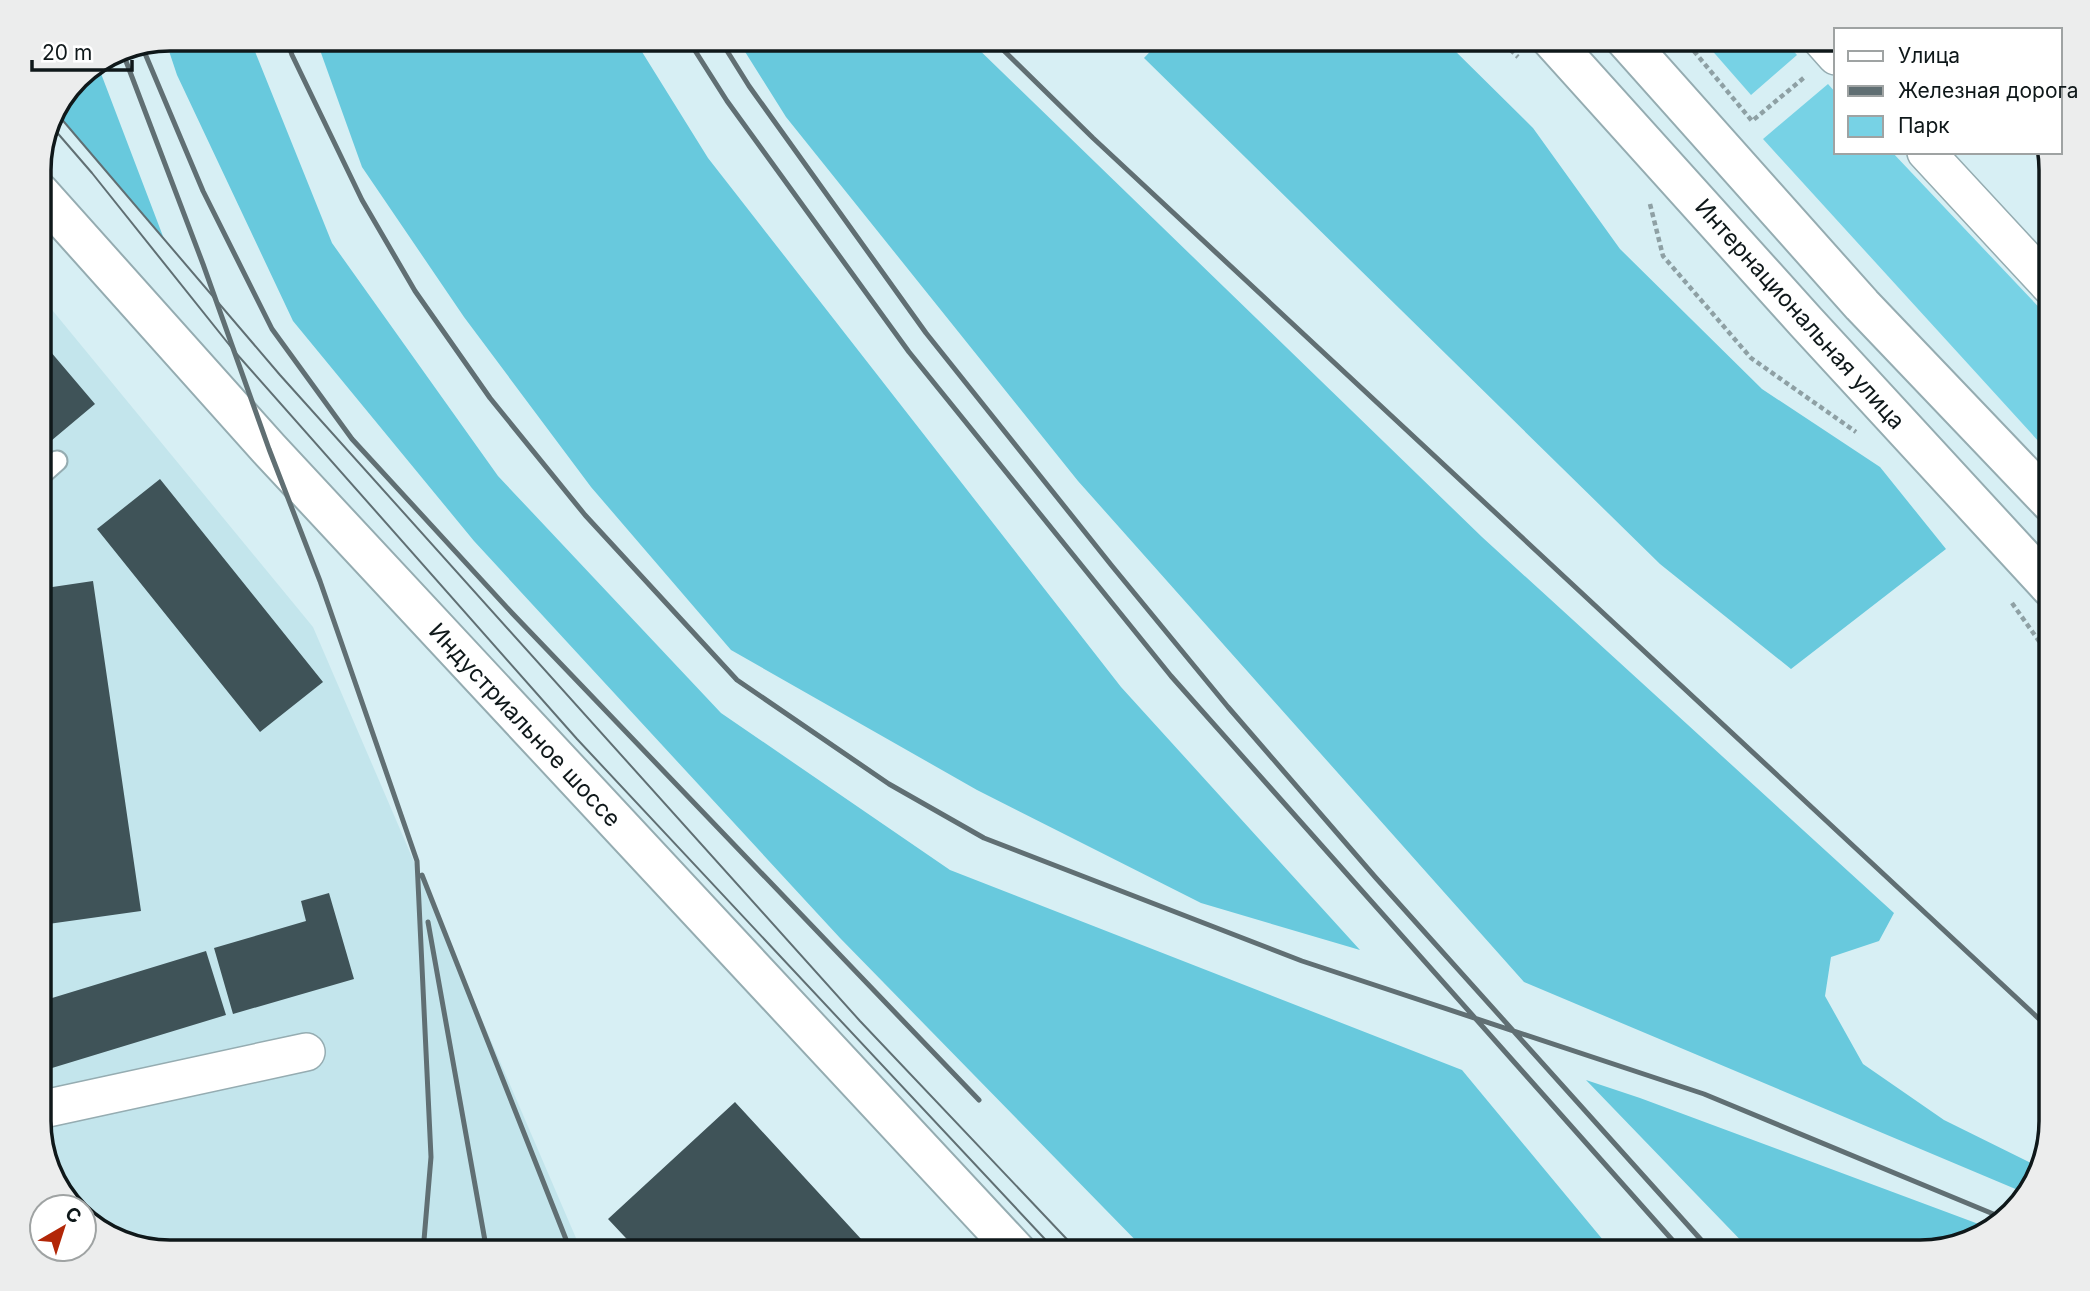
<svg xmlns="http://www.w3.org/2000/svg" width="2090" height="1291" font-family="Inter,sans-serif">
	<rect width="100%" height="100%" fill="#d7eff4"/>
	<path fill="#c3e5ec" d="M39,294L313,627L582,1252H170L104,1235L84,1215V1207H76L56,1187L39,1129Z"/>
	<path fill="#77d2e5" d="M1702,39H1783L1797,55L1751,95Z
		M1828,84L1836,93V152H1892L2051,320V455L1763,139Z"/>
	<path fill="#68c9dd" d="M170,38L250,39L332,243L498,476L721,713L950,870L1462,1070L1613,1252H1147L840,938L474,541L293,321L177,75L165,39Z
		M1163,38L1443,39L1533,128L1620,249L1762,389L1880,467L1946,549L1791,669L1660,564L1144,58Z
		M316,39H634L708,158L1121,687L1360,950L1201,903L977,790L731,650L591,487L464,317L362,167Z
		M737,39H968L1482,537L1894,913L1879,941L1831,957L1825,996L1863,1064L1944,1120L2039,1167L2034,1185L2025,1193L1524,982L1078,481L786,117Z
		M97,63L164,239L59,116L77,77Z
		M1586,1080L1640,1098L1992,1229L1986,1235L1921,1252H1752Z"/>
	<path fill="#3f5358" d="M39,338L95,404L39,451Z
		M160,479L323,682L260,732L97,529Z
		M93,581L141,911L41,925L39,911V589Z
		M329,893L354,979L233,1014L214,948L306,921L301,901Z
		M206,951L226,1015L52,1068L39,1027V1002Z
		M735,1102L873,1252H639L608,1219Z"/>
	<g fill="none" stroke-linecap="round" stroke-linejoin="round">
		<g stroke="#95acb1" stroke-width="23">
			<path id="service" d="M39,477L57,461"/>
		</g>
		<g stroke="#95acb1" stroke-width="40">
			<path id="minor" d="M1820,38L1836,56
				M1926,152L2051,287
				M39,1110L306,1052"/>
		</g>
		<g stroke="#95acb1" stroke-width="42">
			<path id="secondary" d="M1550,38L1806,322L2051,588
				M1624,38L1862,305L2051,503"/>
		</g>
		<g stroke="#95acb1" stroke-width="42">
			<path id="primary" d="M39,192L269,449L1017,1252"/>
		</g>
		<path stroke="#8ea0a4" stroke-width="4.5" stroke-dasharray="5 3.5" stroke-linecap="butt" d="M1498,38L1518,57
			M1683,38L1752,121L1806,76
			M1650,204L1663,256L1751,358L1856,432
			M2012,603L2051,658"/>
		<use href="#service" stroke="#fff" stroke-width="19"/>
		<use href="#minor" stroke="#fff" stroke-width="37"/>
		<use href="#secondary" stroke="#fff" stroke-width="38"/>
		<use href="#primary" stroke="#fff" stroke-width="38"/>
		<path stroke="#606f73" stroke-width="2" d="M59,116L280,375L860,1021L1079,1252
			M54,129L92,173L235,352L577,739L1057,1252"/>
		<path stroke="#606f73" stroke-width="5" d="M286,38L292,55L362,200L415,291L490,398L585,515L737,680L889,784L984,838L1302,961L1704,1094L2003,1218
			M687,38L727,101L909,352L1171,676L1683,1252
			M719,38L749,86L926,333L1112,566L1228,707L1376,878L1712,1252
			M991,38L1093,138L2051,1030
			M141,44L203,191L272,329L352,439L512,613L979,1100
			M121,48L203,264L269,449L320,581L417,861L431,1157L423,1252
			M422,875L571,1252
			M428,922L487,1252"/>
	</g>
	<g text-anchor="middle" stroke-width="7" stroke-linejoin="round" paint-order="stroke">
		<g font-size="23" fill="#0f181a" stroke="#fff">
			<text transform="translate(1800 314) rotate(48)" y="8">Интернациональная улица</text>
			<text transform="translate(525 725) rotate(47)" y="8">Индустриальное шоссе</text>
		</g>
	</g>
	<path d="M0 0H2090V1291H0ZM170 51H1920A119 119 0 0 1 2039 170V1121A119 119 0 0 1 1920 1240H170A119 119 0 0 1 51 1121V170A119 119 0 0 1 170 51Z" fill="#eceded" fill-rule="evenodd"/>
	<path fill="none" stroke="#0f181a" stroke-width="3.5" d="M170 51H1920A119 119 0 0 1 2039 170V1121A119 119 0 0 1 1920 1240H170A119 119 0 0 1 51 1121V170A119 119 0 0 1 170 51Z"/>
	<rect x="1834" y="28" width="228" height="126" fill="#ffffff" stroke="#9fa3a3" stroke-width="2"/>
	<rect x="1848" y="51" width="35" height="10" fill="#ffffff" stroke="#9fa3a3" stroke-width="2"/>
	<text x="1898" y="63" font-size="21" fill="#0f181a">Улица</text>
	<rect x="1848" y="86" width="35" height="10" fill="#606f73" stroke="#9fa3a3" stroke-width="2"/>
	<text x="1898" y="98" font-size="21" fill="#0f181a">Железная дорога</text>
	<rect x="1848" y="116" width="35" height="21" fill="#77d2e5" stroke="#9fa3a3" stroke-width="2"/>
	<text x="1898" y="133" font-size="21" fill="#0f181a">Парк</text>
	<g transform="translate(63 1228) rotate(39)"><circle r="33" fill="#ffffff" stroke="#9fa3a3" stroke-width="2"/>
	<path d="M0-5L12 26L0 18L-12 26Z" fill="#b22607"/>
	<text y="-10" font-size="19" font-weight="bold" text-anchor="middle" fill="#0f181a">С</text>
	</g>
	<path d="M32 60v10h100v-10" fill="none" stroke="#0f181a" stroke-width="3.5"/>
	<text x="42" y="60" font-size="21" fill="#0f181a" stroke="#ffffff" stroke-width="5" paint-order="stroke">20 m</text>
</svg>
